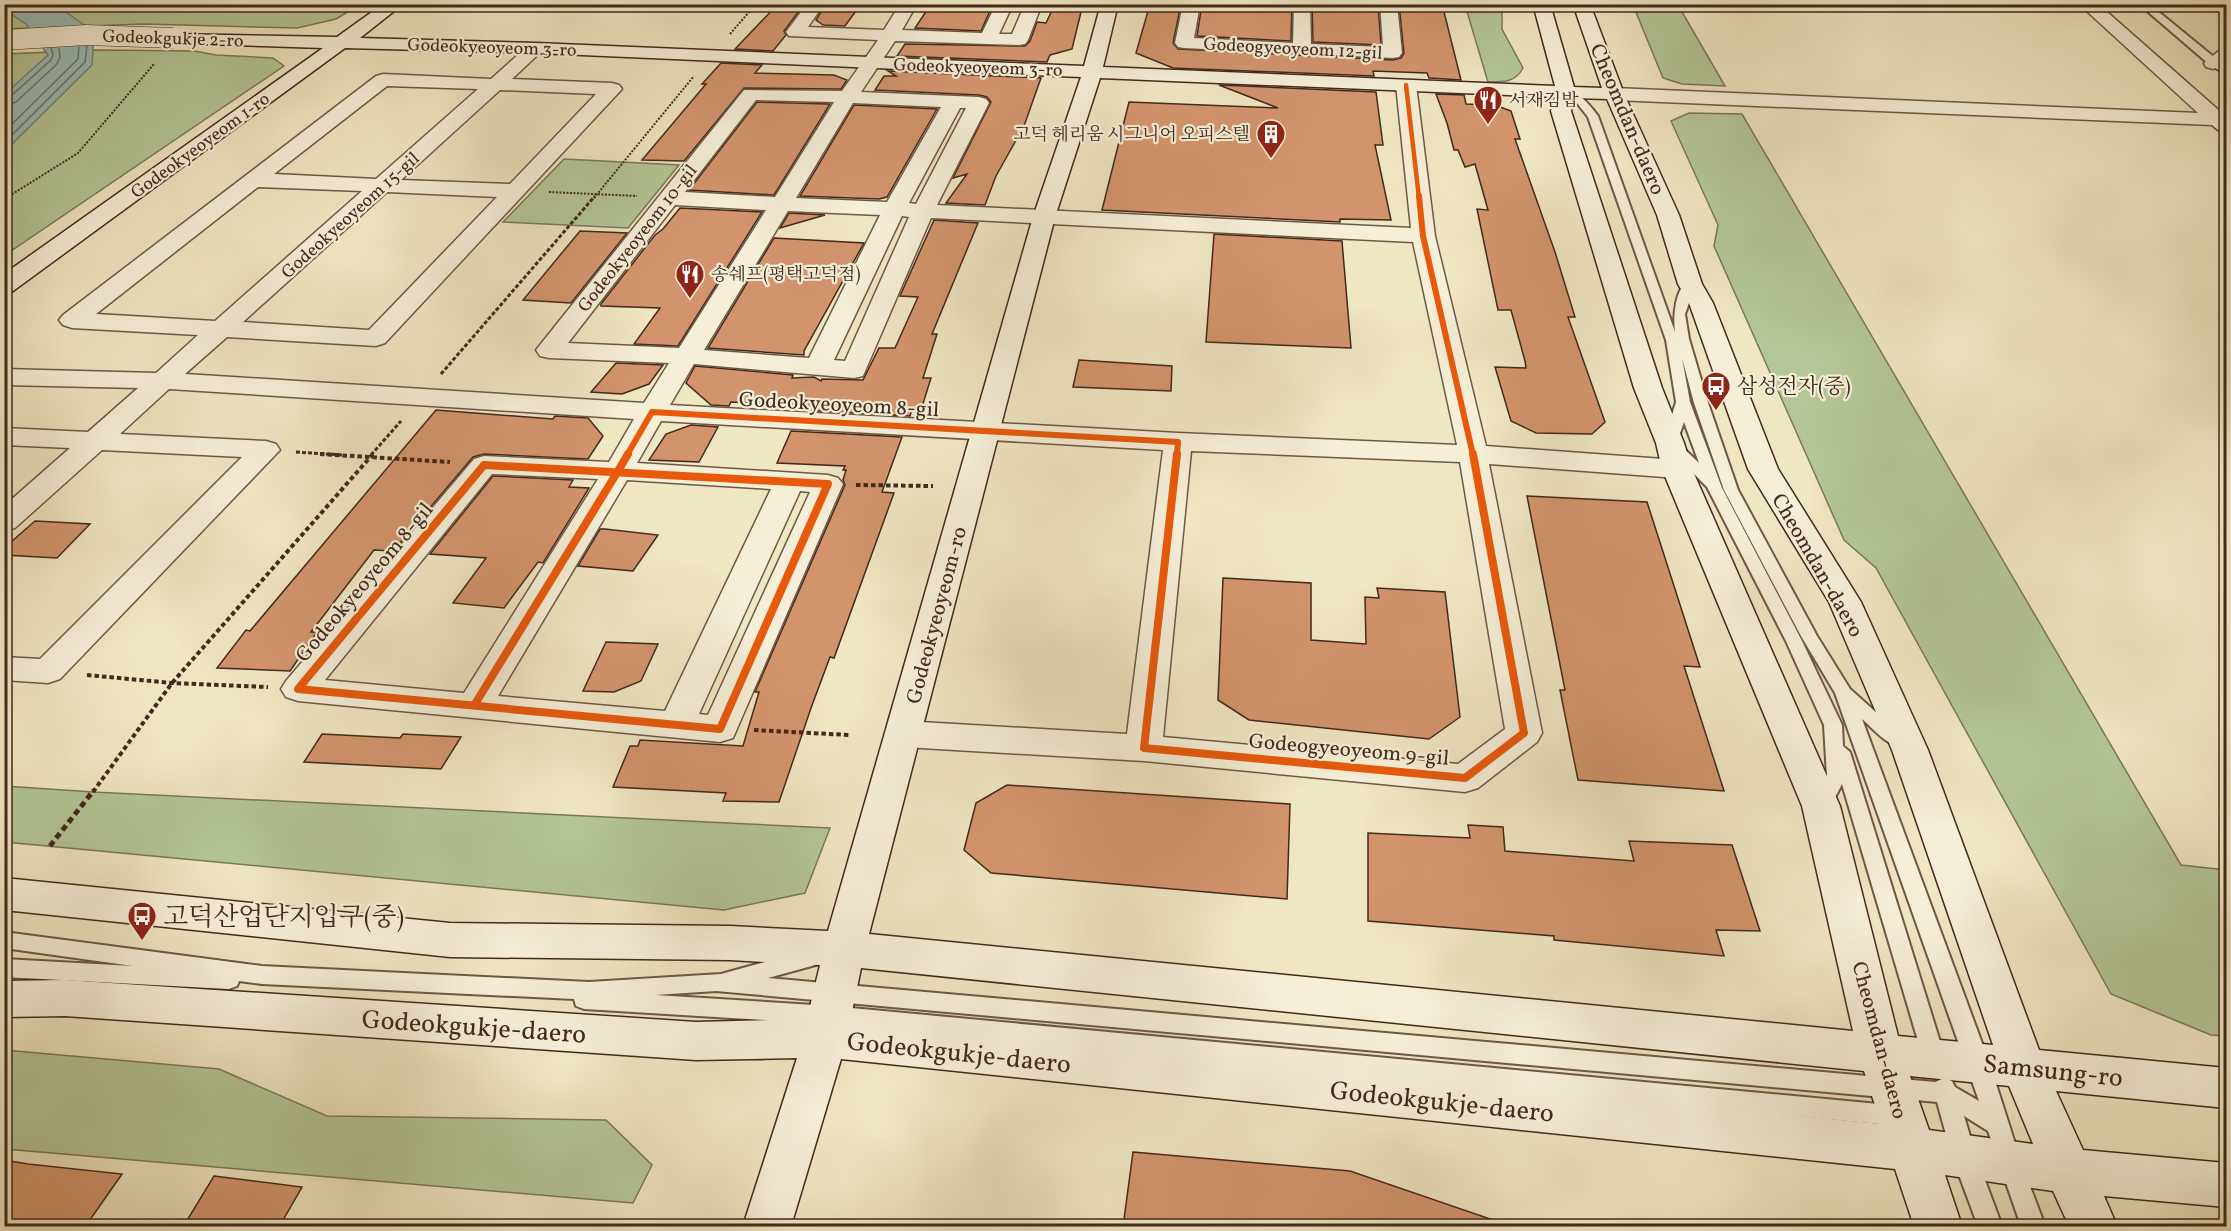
<svg xmlns="http://www.w3.org/2000/svg" width="2231" height="1231" font-family="Vollkorn,'Noto Serif KR',serif">
	<rect width="100%" height="100%" fill="#efe6c2"/>
	<filter id="stains"><feTurbulence type="fractalNoise" baseFrequency=".00333" numOctaves="4"/><feColorMatrix values="0 0 0 0 .2 0 0 0 0 .09 0 0 0 0 .02 0 0 0 .5 -.17"/></filter>
	<radialGradient id="worn" r=".72"><stop offset=".6" stop-color="#630" stop-opacity="0"/><stop offset="1" stop-color="#630" stop-opacity=".3"/></radialGradient>
	<path fill="#b4c697" stroke="#7b785a" stroke-width="1.5" d="M5,5H359L336,19L297,28L144,24L5,29Z
		M1465,5H1502V29L1523,68C1515,83 1503,82 1488,82Z
		M1633,5H1678L1725,86L1682,84L1663,78Z
		M97,50L194,51L216,55L273,58L284,66L5,255L4,54Z
		M1689,113L1742,114L2181,865L2226,870V1036L2211,1035L2111,994L1876,568L1844,540L1714,246L1718,225L1671,121Z
		M564,159L679,165L628,228L503,222Z
		M4,786L93,792L830,828L805,893L724,910L5,842Z
		M4,1050L219,1069L327,1116L606,1120L652,1165L633,1203L5,1149Z"/>
	<path fill="#9abeb7" stroke="#778279" stroke-width="1.5" d="M5,5H56L94,32L92,65L5,151V94L48,55L26,24L5,10Z"/>
	<g fill="none" stroke-linecap="round" stroke-linejoin="round">
		<path stroke="#6e746a" stroke-width="1.5" d="M4,98L11,96L51,60L53,55L51,48
			M4,106L16,102L56,65L60,58L59,48
			M4,132L78,59L79,47
			M4,143L85,62L87,46"/>
	</g>
	<path fill="#d3946d" stroke="#42291d" stroke-width="1.5" d="M778,4H804L784,31L786,35L773,51L735,49Z
		M826,4H861L845,26L823,25L816,20Z
		M931,4H993L981,31L915,28Z
		M1055,4H1083L1072,49L1050,55L1047,62L897,56L905,44L1025,46L1030,41L1037,22L1046,23Z
		M1150,4H1181L1173,43L1178,49L1393,60L1401,58L1404,53L1399,4H1442L1461,80L1429,78L1427,73L1373,71L1374,76L1173,68L1136,53Z
		M1202,4H1292L1291,41L1197,36Z
		M1312,4H1378L1381,45L1313,42Z
		M721,63L762,65L755,73L834,75L847,80L841,89L744,88L684,161L642,160L706,84H702Z
		M888,71L1041,78L1024,126L996,176L985,205L946,203L967,174L953,178L991,102L987,97L979,95L875,90L884,76H896Z
		M1219,85L1376,92L1383,145H1375L1391,220L1340,219V222L1102,210L1129,102L1278,108Z
		M1436,94L1464,95L1466,104L1495,105L1511,111L1520,139H1515L1555,252L1575,317H1568L1605,422L1592,434L1536,433L1511,421L1495,367L1526,368L1525,361L1511,310H1498L1477,209L1488,210L1475,164L1465,167L1458,150H1454L1447,123Z
		M757,102L830,104L774,195L689,190Z
		M854,105L937,109L887,197L879,199L800,196Z
		M680,208L762,212L678,346L634,344L660,308L601,306V304L655,235L663,229Z
		M789,213L825,215L780,228Z
		M934,220L978,223L932,334H937L923,378H931L921,410L912,409L910,416L800,410L802,406L731,402L729,406L711,405L686,383L695,366L793,375L792,378L814,377L821,381L822,379L863,380L879,348H895L918,297L900,296Z
		M580,231L627,233L571,303L523,300Z
		M1214,234L1342,241L1351,348L1206,342Z
		M774,238L864,243L804,351V355L708,348Z
		M1079,360L1172,366L1171,391L1073,387Z
		M616,363L663,365L649,384L622,394L591,392Z
		M436,410L553,419L555,416L588,418L603,436L588,459L484,454L473,457L393,551L374,550L311,632H317L290,671L217,668L246,630L250,631Z
		M691,425L718,427L699,462L649,460L666,434Z
		M791,431L902,437L882,492L894,493L834,658L830,657L811,708L779,802L723,801L726,793L613,787L630,746H638L640,740L743,746L759,692H755L845,485L843,480L846,470H843L845,466L777,463Z
		M493,476L573,480L569,487L589,488L543,563L538,562L504,608L453,603L486,558L430,554Z
		M1527,496L1647,502L1700,667L1684,666L1724,791L1578,780L1560,690H1565Z
		M35,521L90,524L57,558L4,555V548Z
		M600,529H605L658,535L633,571L578,566Z
		M1223,578L1311,583V640L1366,644L1365,597L1379,598L1377,588L1445,592L1460,717L1429,739L1249,720L1218,700Z
		M606,642L658,644L641,681L614,692L583,691Z
		M322,734L400,738L403,734L461,737L441,769L304,762Z
		M1007,785L1290,804L1287,899L991,873L964,850L976,803Z
		M1468,825L1503,827L1505,851L1634,861L1629,841L1732,845L1760,931L1716,930L1724,956L1554,940V936L1368,921V833L1470,838Z
		M1133,1152L1350,1171L1499,1222V1227H1123Z
		M4,1160L28,1164L122,1174L85,1227H4Z
		M214,1176L302,1187L279,1227H183Z"/>
	<g fill="none" stroke-linecap="round" stroke-linejoin="round">
		<g stroke="#6d5846" stroke-width="4">
			<path id="lane" d="M2139,4H2149L2226,67V74L2210,65Z
				M1563,90C1577,89 1590,105 1598,116L1675,332C1673,318 1675,286 1690,280L1696,284L1685,314L1689,339L1708,403L1738,490L1817,636L1850,689L1907,740L1904,745C1889,749 1874,729 1862,719L1989,1062L2021,1162L2045,1226H2021L1988,1131L1964,1116L1976,1156L2002,1226H1978L1952,1156L1937,1102L716,991L655,995L830,1006L1900,1106L1908,1109L1912,1116L1908,1123L1900,1126L830,1024L584,1009L576,1006L574,999L262,984L239,981L237,986L229,989L4,977V959L133,966L4,948V932L262,966L589,982L721,974L812,949L819,952L823,958L819,964L768,978L1935,1082L1944,1078L1952,1081L1955,1087L1979,1101L1835,693L1801,636L1724,490L1694,403L1682,358L1690,402L1722,488L1802,641L1842,725L1843,746L1850,752L1946,1061L1943,1068L1935,1071L1927,1068L1924,1061L1842,784L1829,809L1822,811L1815,809L1813,804L1827,777L1824,725L1786,641L1707,487L1663,443L1676,402L1666,340L1588,117L1577,103L1563,94ZM1684,422L1699,463L1677,442Z"/>
		</g>
		<g stroke="#6d5846" stroke-width="3">
			<path id="street" d="M807,4H824L808,27L884,30L900,4H917L902,30L982,33L996,4H1013L999,34H1012L1025,4H1042L1028,40L1025,44L1019,45L895,41L861,92L979,97L986,99L989,103L937,205L1411,228L1396,85L1399,81H1413L1416,85L1435,236L1486,446L1677,460L1687,463L1692,469L1687,475L1677,478L1489,464L1542,733L1537,742L1478,788L1465,792L1144,761L904,747L891,743L886,734L891,725L904,721L1127,734L1163,450L661,421L637,463L828,475L838,478L843,484L733,738L720,742L298,701L286,697L281,689L286,681L474,459L484,456L609,462L634,419L169,389L120,434L266,441L276,444L280,450L60,679L48,683L4,680V657L40,659L242,457L102,450L15,528L4,531V506L70,448L4,445V428L88,432L138,388L4,385V369L156,373L198,335L72,328L63,325L59,320L63,315L376,76L383,74L491,79L530,44H542L545,48L512,79L612,83L619,85L622,89L385,343L376,346L227,337L185,374L644,403L669,363L549,358L540,356L536,350L744,90L842,91L878,40L789,36L786,32ZM387,86L478,89L376,179L274,174ZM500,90L596,94L510,184L401,180ZM756,100L834,102L775,197L685,192ZM853,103L941,107L887,202L796,198ZM960,108H966L916,204L909,203ZM258,187L362,191L215,321L96,314ZM387,192L497,197L369,330L243,322ZM675,205L766,210L679,348L568,343ZM788,211L880,215L809,358L704,350ZM902,216L909,217L845,361L834,360ZM931,218L1413,242L1457,445L1178,433L670,405L694,364L854,378L863,376ZM1191,451L1460,462L1505,729L1458,764L1163,737ZM492,474L598,479L464,693L325,680ZM627,480L771,489L665,711L498,696ZM800,491L810,492L708,715L699,714Z
				M1183,4H1200L1194,38L1293,43L1294,4H1310L1311,44L1383,47L1380,4H1397L1402,53L1399,57L1393,58L1184,48L1178,47L1175,43Z
				M2079,4H2098L2223,114H2226V132L2218,130L2212,125L1614,100L1607,98L1604,94L1607,90L1614,88L2198,113Z
				M2226,49V62L2213,69L2206,67L2204,63L2220,50Z"/>
		</g>
		<g stroke="#42291d" stroke-width="3">
			<path id="secondary" d="M383,4H403L360,38L536,43L1084,66L1101,4H1118L1103,67L1555,86L1533,4H1550L1574,87L1602,88L1573,4H1590L1624,94L1679,215L1702,284L1713,303L1778,469L1861,602L1928,750L2039,1050L2226,1068V1108L2056,1091L2083,1150L2226,1163V1207L2104,1196L2117,1226H2069L2053,1191L1945,1175L1962,1226H1914L1895,1169L841,1059L791,1226H743L797,1058L696,1060L65,1016L4,1017V981L65,980L696,1022L807,1019L820,965L730,960L450,957L4,910V878L450,923L730,926L828,931L1033,217L1081,77L536,53L345,48L13,291L4,293V274L323,48L173,43L167,42L164,38L167,34L337,37ZM1100,78L1555,97L1551,111L1634,388L1656,443L1662,469L1802,806L1853,1031L869,934L1055,217ZM1574,98L1607,99L1657,215L1678,284L1689,303L1748,469L1829,602L1892,750L1993,1045L1898,1036L1840,806L1692,469L1684,443L1662,388L1571,111ZM861,968L1864,1071L1881,1124L850,1022ZM1910,1076L2009,1086L2033,1144L1929,1130Z"/>
		</g>
		<path stroke="#42291d" stroke-width="2" stroke-dasharray="2 1.5" stroke-linecap="butt" d="M197,4L205,10L224,4
			M730,34L756,4
			M549,192L637,196
			M6,198L78,153L154,64
			M594,198L694,76"/>
		<path stroke="#42291d" stroke-width="3" stroke-dasharray="4 2" stroke-linecap="butt" d="M4,199L9,196
			M441,374L595,196
			M296,452L343,455
			M371,455L401,421"/>
		<path stroke="#42291d" stroke-width="4" stroke-dasharray="4.5 3" stroke-linecap="butt" d="M320,454L450,462
			M856,485L933,486
			M87,675L172,683L268,687
			M754,730L849,735
			M93,792L172,683L373,454"/>
		<path stroke="#42291d" stroke-width="5" stroke-dasharray="6 4" stroke-linecap="butt" d="M50,846L94,790"/>
		<use href="#lane" fill="#f5efd7" fill-rule="evenodd"/>
		<use href="#street" fill="#f5efd7" fill-rule="evenodd"/>
		<use href="#secondary" fill="#f5efd7" fill-rule="evenodd"/>
		<g stroke="#42291d" stroke-width="21" stroke-linecap="butt">
			<path id="secondary-bridge" d="M4,40L86,35L173,38"/>
		</g>
		<use href="#secondary-bridge" stroke="#f5efd7" stroke-width="20"/>
		<g stroke="#f5efd7" stroke-width="7">
			<path id="cycleway-far2" d="M1406,85L1419,198"/>
		</g>
		<g stroke="#f5efd7" stroke-width="9">
			<path id="cycleway-far1" d="M1419,196L1423,236L1473,455
				M627,455L652,412L1178,442L1177,455"/>
		</g>
		<g stroke="#f5efd7" stroke-width="11">
			<path id="cycleway" d="M1177,454L1144,748L1465,778L1524,733L1473,454
				M484,465L828,484L720,729L298,689Z
				M618,471L628,454
				M475,704L618,471"/>
		</g>
		<use href="#cycleway-far2" stroke="#e8590c" stroke-width="4.5"/>
		<use href="#cycleway-far1" stroke="#e8590c" stroke-width="6"/>
		<use href="#cycleway" stroke="#e8590c" stroke-width="8"/>
	</g>
	<defs>
		<g id="restaurant-pin" transform="scale(1.5)"><path d="M0 17L-7.5 6A9.5 9.5 0 1 1 7.5 6Z" fill="#8f2418" stroke="#f5efd7"/><path d="M-5-6h1v4h1v-4h1v4h1v-4h1v5L-1.5 .5V6h-2V.5L-5-1ZM5-6V6H3V1.5H1.5Q1.5-4 5-6Z" fill="#fff"/></g>
		<g id="building-pin" transform="scale(1.5)"><path d="M0 17L-7.5 6A9.5 9.5 0 1 1 7.5 6Z" fill="#8f2418" stroke="#f5efd7"/><path d="M-4-6H4V6H1V3H-1V6H-4ZM-2.5-4.3h1.7v1.8h-1.7ZM.8-4.3h1.7v1.8H.8ZM-2.5-1h1.7V.8h-1.7ZM.8-1h1.7V.8H.8Z" fill="#fff"/></g>
		<g id="bus-pin" transform="scale(1.5)"><path d="M0 17L-7.5 6A9.5 9.5 0 1 1 7.5 6Z" fill="#8f2418" stroke="#f5efd7"/><path d="M-5-6H5V4H4V6H2V4H-2V6H-4V4H-5ZM-3.5-4V0h7V-4ZM-3.5 1.2v1.5H-2V1.2ZM2 1.2v1.5H3.5V1.2Z" fill="#fff"/></g>
	</defs>
	<g fill-rule="evenodd">
		<use href="#restaurant-pin" x="1488" y="100"/>
		<use href="#building-pin" x="1271" y="134"/>
		<use href="#restaurant-pin" x="690" y="274"/>
		<use href="#bus-pin" x="1716" y="386"/>
		<use href="#bus-pin" x="142" y="916"/>
	</g>
	<g text-anchor="middle" stroke-width="4.5" stroke-linejoin="round" paint-order="stroke">
		<g font-size="18" fill="#42291d" stroke="#f5efd7">
			<text transform="translate(173 38) rotate(2)" y="6">Godeokgukje 2-ro</text>
			<text transform="translate(492 47) rotate(2)" y="6">Godeokyeoyeom 3-ro</text>
			<text transform="translate(1293 48) rotate(3)" y="6">Godeogyeoyeom 12-gil</text>
			<text transform="translate(978 67) rotate(2)" y="6">Godeokyeoyeom 3-ro</text>
			<text transform="translate(200 145) rotate(-36)" y="6">Godeokyeoyeom 1-ro</text>
			<text transform="translate(350 215) rotate(-42)" y="6">Godeokyeoyeom 15-gil</text>
			<text transform="translate(637 238) rotate(-52)" y="6">Godeokyeoyeom 10-gil</text>
		</g>
		<g font-size="18" fill="#42291d" stroke="#f5efd7" text-anchor="start">
			<text x="1509" y="106">서재김밥</text>
			<text x="1250" y="140" text-anchor="end">고덕 헤리움 시그니어 오피스텔</text>
			<text x="711" y="280">송쉐프(평택고덕점)</text>
		</g>
		<g font-size="21" fill="#42291d" stroke="#f5efd7">
			<text transform="translate(1628 119) rotate(67)" y="7">Cheomdan-daero</text>
			<text transform="translate(839 404) rotate(3)" y="7">Godeokyeoyeom 8-gil</text>
			<text transform="translate(1818 565) rotate(60)" y="7">Cheomdan-daero</text>
			<text transform="translate(364 582) rotate(-50)" y="7">Godeokyeoyeom 8-gil</text>
			<text transform="translate(936 615) rotate(-75)" y="7">Godeokyeoyeom-ro</text>
			<text transform="translate(1349 749) rotate(5)" y="7">Godeogyeoyeom 9-gil</text>
			<text transform="translate(1880 1040) rotate(75)" y="7">Cheomdan-daero</text>
		</g>
		<g font-size="21" fill="#42291d" stroke="#f5efd7" text-anchor="start">
			<text x="1737" y="393">삼성전자(중)</text>
		</g>
		<g font-size="26" fill="#42291d" stroke="#f5efd7" text-anchor="start">
			<text x="163" y="925">고덕산업단지입구(중)</text>
		</g>
		<g font-size="26" fill="#42291d" stroke="#f5efd7">
			<text transform="translate(474 1026) rotate(4)" y="9">Godeokgukje-daero</text>
			<text transform="translate(959 1052) rotate(6)" y="9">Godeokgukje-daero</text>
			<text transform="translate(2053 1070) rotate(6)" y="9">Samsung-ro</text>
			<text transform="translate(1442 1101) rotate(6)" y="9">Godeokgukje-daero</text>
		</g>
	</g>
	<rect width="2231" height="1231" fill="none" stroke="#efe6c2" stroke-width="24"/>
	<rect x="6" y="6" width="2219" height="1219" fill="none" stroke="#42291d" stroke-width="3"/>
	<rect x="12" y="12" width="2207" height="1207" fill="none" stroke="#42291d" stroke-width="1.5"/>
	<rect width="100%" height="100%" filter="url(#stains)"/>
	<rect width="100%" height="100%" fill="url(#worn)"/>
</svg>
